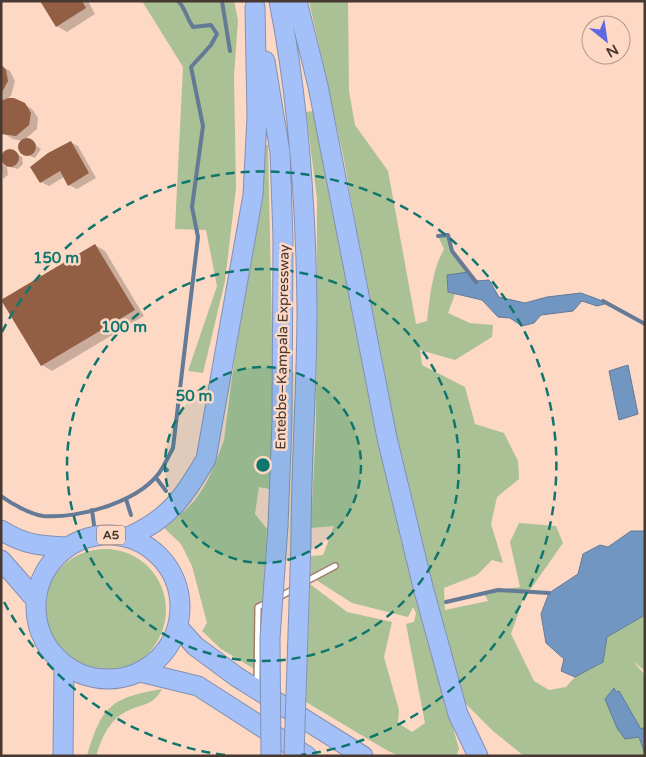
<svg xmlns="http://www.w3.org/2000/svg" width="646" height="757" font-family="'Varela Round',sans-serif">
	<rect width="100%" height="100%" fill="#fdd8c5"/>
	<path fill="#aac195" d="M142,1H234L238,20L234,76L236,188L225,281L203,373L188,371L217,286L206,230L175,229L183,67Z
		M309,1H348L349,91L355,125L388,171L416,324L427,321C430,297 432,270 444,249L438,236L448,235L452,251L469,272L447,276L448,292L455,294L448,313L470,323L493,325L492,337L455,360L420,350L422,365L465,387L475,424L504,433L518,461L519,479L497,497L491,524L503,563L492,560L477,575L444,588L445,610L488,601L483,592L520,587L510,542L519,523L556,526L563,543L523,600L511,634L534,681L549,690L566,687L575,677L603,662L607,637L645,615V671L633,661L645,675V756H524L493,731L464,702L438,614L398,458L344,160Z
		M314,111L372,414L402,543L459,749L456,756H400L388,751L306,702L310,584L347,612L392,622L384,657L399,710L398,723L412,732L425,723L406,624L414,622L416,613L413,607L408,617L352,603L310,576L311,556L323,555L334,526L311,528L316,426L317,199L306,112Z
		M262,145H268L274,420L269,489L259,487L255,514L267,529L263,601L255,606L256,670L221,649L202,631L207,623L192,566L181,544L163,527C202,502 208,482 224,440Z
		M44 610a61 61 0 1 1 122 0a61 61 0 1 1-122 0Z
		M162,689C152,707 143,703 127,711C108,721 102,738 96,756H87C102,706 110,698 162,689Z"/>
	<path fill="#7196c2" stroke="#647a96" d="M469,272L476,281L489,280L499,297L525,303L547,297L581,293L608,303L597,306L582,301L573,311L541,315L534,323L522,326L510,318L498,317L482,300L448,292L447,275Z
		M628,365L638,414L619,420L609,371Z
		M631,531H645V615L607,637L603,662L575,677L561,671L564,659L546,643L541,614L549,593L578,574L583,554L600,545L608,547Z
		M614,688L616,692L619,691L641,729L645,727V754L639,737L625,739L617,728L605,699Z"/>
	<path fill="#0003" d="M41,1H88L95,14L67,32L57,26Z
		M1,66L10,71L15,81L11,96L6,99L24,104L32,109L38,118L37,129L23,141L13,139L1,132Z
		M28,140L41,149L35,158L23,153L20,147L23,141Z
		M70,142L78,146L96,178L77,189L69,185L64,177L49,186L41,182Z
		M11,151L22,157L23,164L18,169L6,166L3,158L5,153Z
		M1,164L7,167L8,175L3,179Z
		M95,245L105,251L144,316L52,371L42,365L3,300Z"/>
	<g fill="none" stroke-linecap="round" stroke-linejoin="round">
		<path stroke="#647a96" stroke-width="4" d="M222,1L230,51
			M438,236L448,235L452,251L476,282
			M603,301L645,324
			M167,470L163,467L173,448L198,237L192,207L203,126L191,67L211,45L217,34L211,25L193,27C187,19 185,7 178,1
			M157,479L166,491
			M1,496C12,504 30,514 43,516C80,519 144,501 163,467
			M126,499L131,515
			M92,510L94,525
			M446,602L498,590L549,593"/>
	</g>
	<path fill="#925f45" d="M40,1H82L86,8L56,27Z
		M1,64L6,70L8,81L1,94Z
		M8,98H14L25,103L31,113L29,125L16,136L1,134V101Z
		M18 147a9 9 0 1 1 18 0a9 9 0 1 1-18 0Z
		M71,141L89,173L68,186L60,171L40,183L30,167L48,153Z
		M1 158a9 9 0 1 1 18 0a9 9 0 1 1-18 0Z
		M95,244L135,310L41,366L1,300Z"/>
	<g fill="none" stroke-linecap="round" stroke-linejoin="round">
		<g stroke="#a17f6f" stroke-width="8">
			<path id="lane" d="M305,582L335,566
				M277,598L296,588
				M257,684L258,607L269,602"/>
		</g>
		<g stroke="#8390b3" stroke-width="21">
			<path id="highway" d="M279,1C299,102 306,207 307,310C307,387 301,464 301,541
				M297,1L318,86L387,438L423,587L458,714L478,756
				M265,61L280,152L283,238L282,422L278,526
				M1,530C24,545 42,546 68,547
				M36 607a72 72 0 1 1 144 0a72 72 0 1 1-144 0Z
				M128,537C169,519 184,497 206,459L253,195L257,117L255,7
				M1,560L36,600
				M178,627L195,646L237,677L363,756
				M140,672L198,686L307,756
				M63,756L64,665"/>
		</g>
		<use href="#lane" stroke="#fff" stroke-width="5"/>
		<use href="#highway" stroke="#a4c0f9" stroke-width="19"/>
		<g stroke="#8390b3" stroke-width="21" stroke-linecap="butt">
			<path id="highway-bridge" d="M271,756L270,638L278,526
				M294,756L301,541"/>
		</g>
		<use href="#highway-bridge" stroke="#a4c0f9" stroke-width="19"/>
	</g>
	<circle cx="263" cy="465" r="98" fill="#0f766e" fill-opacity=".12"/>
	<g fill="none" stroke="#0f766e" stroke-width="2.5" stroke-dasharray="9 6">
		<circle cx="263" cy="465" r="98"/>
		<circle cx="263" cy="465" r="196"/>
		<path d="M225 755A293 293 0 0 1 2 598M2 332A293 293 0 1 1 301 755"/>
	</g>
	<g text-anchor="middle" stroke-width="5" stroke-linejoin="round" paint-order="stroke">
		<rect fill="#fdd8c5" stroke="#7e685d" stroke-width="1" x="97" y="525.5" width="28" height="19" rx="4"/>
		<g font-size="12" font-weight="bold" fill="#473831">
			<text x="111" y="539">A5</text>
		</g>
		<g font-size="14" fill="#473831" stroke="#fdd8c5">
			<text transform="translate(282 347) rotate(-89)" y="5">Entebbe–Kampala Expressway</text>
		</g>
	</g>
	<circle cx="263" cy="465" r="8" fill="#0f766e" stroke="#fdd8c5" stroke-width="2.5"/>
	<g font-size="15" text-anchor="middle" font-weight="bold" fill="#0f766e" stroke="#fdd8c5" stroke-width="5" stroke-linejoin="round" paint-order="stroke">
		<text x="56" y="263">150 m</text>
		<text x="124" y="332">100 m</text>
		<text x="194" y="401">50 m</text>
	</g>
	<rect width="646" height="757" fill="none" stroke="#473831" stroke-width="5"/>
	<g transform="translate(606 40) rotate(150)"><circle r="24" fill="#fdd8c5" stroke="#b4988a"/>
	<path d="M0-4L9 19L0 12L-9 19Z" fill="#5e69e1"/>
	<text y="-8" font-size="14" font-weight="bold" text-anchor="middle" fill="#473831">N</text>
	</g>
</svg>
